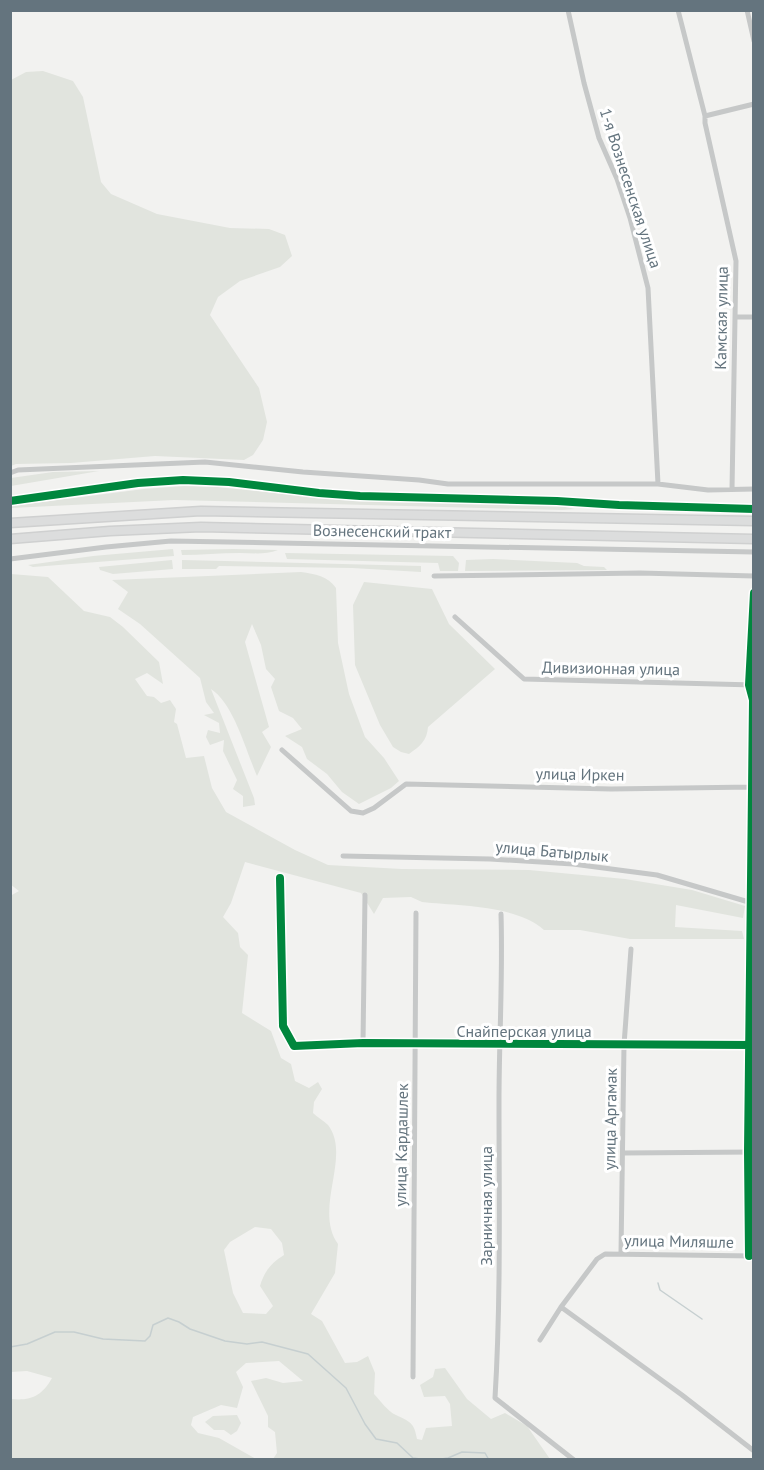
<svg xmlns="http://www.w3.org/2000/svg" width="764" height="1470" font-family="'PT Sans',sans-serif">
	<rect width="100%" height="100%" fill="#f2f2f0"/>
	<path fill="#e1e4de" fill-rule="evenodd" d="M43,71L73,81L83,97L101,182L111,194L157,214L230,228L269,229L285,235L292,256L280,267L240,281L218,297L210,315L259,388L267,422L263,440L253,455L244,460L155,456L71,463L16,464L11,466V80L26,72Z
		M99,471L11,486V478L53,472Z
		M184,486L217,487L343,500L556,505L575,509L562,510L174,500L11,508V506L144,489Z
		M173,549L174,556L33,567L28,565L93,556Z
		M233,549L278,550C265,555 253,553 240,553C220,553 201,555 182,555L181,550Z
		M285,553L453,556L459,563L458,571H440L438,563L287,559Z
		M493,559L577,563L584,566L604,567L607,570L465,571L466,560Z
		M172,560L173,569L113,574L100,570L99,567Z
		M182,560L421,566V572L352,568L219,566L216,569H182Z
		M301,572C315,574 328,576 336,588L338,643L349,694L365,737L384,758L399,781L391,788L359,804L342,792L327,774L307,759L302,747L285,736L302,729L293,718L279,711L271,687L275,679L266,669L261,645L252,624L245,642L269,727L262,732L271,747L257,776C246,751 234,704 211,689L254,798L255,805L243,807V796L233,789L237,780L223,751L224,740L210,745L206,737L208,730L220,733L219,723L204,715L214,713L206,702L200,678L140,624L118,609L128,592L112,580Z
		M11,574L48,577L84,611L110,617L123,627L159,662L163,684L147,673L135,679L147,696L154,697L161,703L170,700L176,709L174,722L177,724L186,758L204,756L212,788L226,812L295,850L328,865L402,869L529,870L625,879L692,890L745,906L743,918L676,905L675,927L742,931L744,939H630L580,930H544C517,905 458,906 422,902L411,897L383,898L374,914L361,893L245,862L231,903L223,917L238,933L240,947L248,955L242,1013L271,1031L281,1058L291,1064L295,1081L309,1088L318,1082L322,1089L314,1102L313,1113C317,1117 324,1121 328,1125C352,1156 313,1209 338,1244L335,1273L311,1314L322,1321L345,1363L357,1362L368,1356L375,1373L374,1394C380,1400 388,1412 396,1415C410,1422 414,1422 417,1439L422,1440L426,1428L452,1426L450,1404L445,1396L424,1397L420,1385L433,1377L435,1369L445,1368L467,1399L491,1419L505,1413L527,1426L550,1459H273L277,1453L275,1432L268,1427V1416L251,1381L266,1378L283,1383L303,1381L279,1361L246,1363L236,1372L243,1387L237,1408L221,1405L193,1417L191,1425L198,1433L219,1438L256,1459H11V1399C31,1401 42,1396 52,1378L27,1371L11,1372L10,896L19,891L10,884ZM255,1227L271,1229L282,1243L284,1255C271,1263 264,1272 260,1286L273,1306L266,1314L243,1313L233,1293L224,1250L230,1242Z
		M364,582L432,589L449,624L495,669L428,727C427,741 420,746 409,754L401,752L393,747L380,725L355,665L353,605Z
		M237,1415L241,1423L237,1431L231,1435L224,1430H214L205,1422L213,1416Z"/>
	<g fill="none" stroke-linecap="round" stroke-linejoin="round">
		<path stroke="#c6cfd0" stroke-width="1.5" d="M658,1283L660,1290L702,1319
			M10,1347L27,1344L55,1332H74L103,1339L145,1341L150,1336L153,1325L168,1318L179,1322L190,1329L225,1341L247,1344L262,1342L308,1354L346,1388L365,1424L376,1439L397,1443L413,1458L427,1460
			M435,1460L448,1458L462,1452L485,1453L489,1460"/>
		<g stroke="#cfd0d0" stroke-width="11">
			<path id="primary" d="M10,523L201,511L754,521
				M10,539L110,531L201,527L754,539"/>
		</g>
		<path stroke="#c6c8c8" stroke-width="5" d="M568,10L584,83L599,138L617,179L630,218L648,288L658,484
			M678,10L705,116V123L736,261L732,489
			M747,10L754,41
			M705,116L754,104
			M735,317H754
			M10,473L18,470L205,462L303,472L419,480L448,484H658L708,490L754,489
			M10,501L138,483L183,480L229,482L319,493L360,496L557,501L619,505L754,509
			M10,559L106,547L171,541L754,552
			M434,576L640,573L754,576
			M455,617L524,679L754,685
			M282,750L351,811L363,813L374,808L406,784L611,789L752,787
			M343,856L490,859L573,864L657,875L752,903
			M280,878L283,1026L294,1046L363,1043L752,1045
			M501,914C503,977 499,1039 499,1101C499,1200 501,1299 495,1398L574,1460
			M363,1043L365,895
			M623,1153L754,1152
			M621,1253L624,1045L631,949
			M749,1256L748,1152L753,700L749,685L754,593
			M561,1307L682,1395L754,1451
			M540,1340L561,1307L597,1259L605,1254L754,1256
			M413,1377L416,913"/>
		<use href="#primary" stroke="#dcdddd" stroke-width="8"/>
		<g stroke="#fff" stroke-width="11">
			<path id="cycleway" d="M10,501L138,483L183,480L229,482L319,493L360,496L557,501L619,505L754,509
				M280,878L283,1026L294,1046L363,1043L754,1045
				M749,1256L748,1152L753,700L749,685L754,593"/>
		</g>
		<use href="#cycleway" stroke="#00873e" stroke-width="8"/>
	</g>
	<g text-anchor="middle" stroke-width="6" stroke-linejoin="round" paint-order="stroke">
		<g font-size="16" fill="#64747e" stroke="#fff">
			<text transform="translate(631 188) rotate(72)" y="6">1-я Вознесенская улица</text>
			<text transform="translate(721 318) rotate(-89)" y="6">Камская улица</text>
			<text transform="translate(382 531) rotate(1)" y="6">Вознесенский тракт</text>
			<text transform="translate(611 668) rotate(1)" y="6">Дивизионная улица</text>
			<text transform="translate(580 774) rotate(1)" y="6">улица Иркен</text>
			<text transform="translate(552 851) rotate(5)" y="6">улица Батырлык</text>
			<text x="524" y="1037">Снайперская улица</text>
			<text transform="translate(610 1119) rotate(-89)" y="6">улица Аргамак</text>
			<text transform="translate(401 1145) rotate(-89)" y="6">улица Кардашлек</text>
			<text transform="translate(486 1206) rotate(-90)" y="6">Зарничная улица</text>
			<text transform="translate(679 1241) rotate(1)" y="6">улица Миляшле</text>
		</g>
	</g>
	<rect width="764" height="1470" fill="none" stroke="#64747e" stroke-width="24"/>
</svg>
